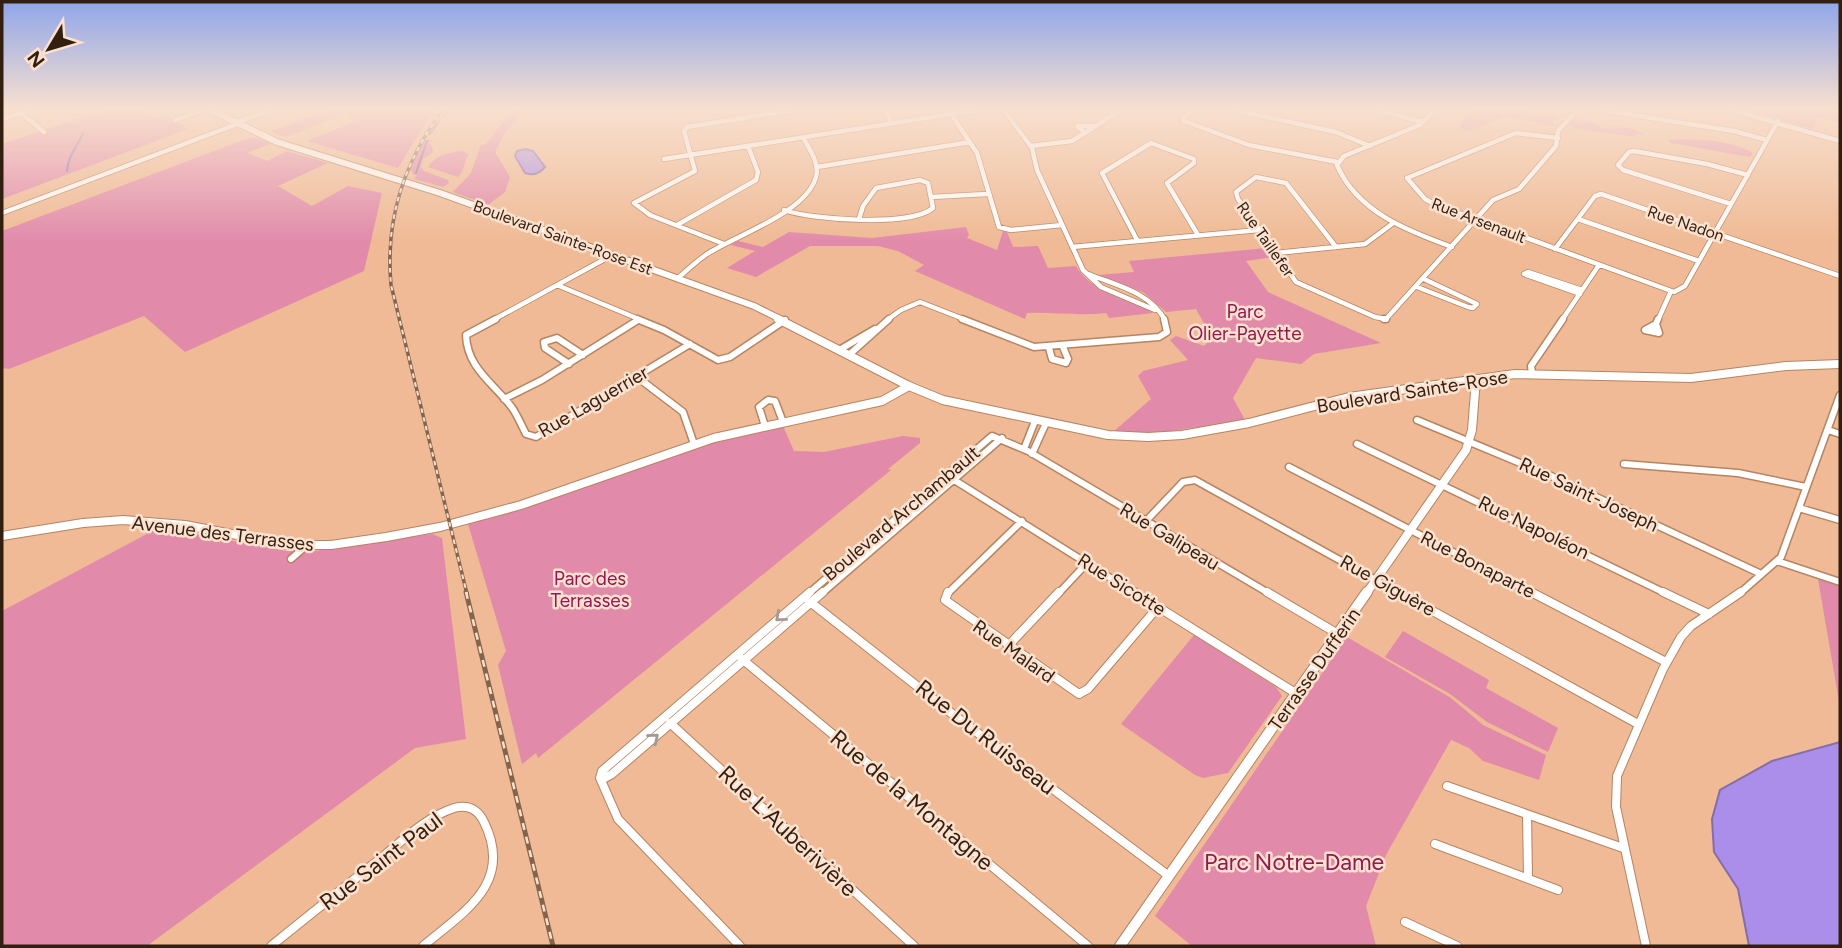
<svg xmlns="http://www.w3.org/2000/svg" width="1842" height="948" font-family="Figtree,sans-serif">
	<rect width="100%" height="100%" fill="#efba95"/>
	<path fill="#e18aaa" d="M107,109H140L154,118L166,114L188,129L2,199V144Z
		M331,109H434L398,168L307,141L354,122L346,114L285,137L271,131Z
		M513,109H525L504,135L495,152L510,177L505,192L488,205L453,192L471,173L481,145L486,144Z
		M1465,109H1514L1564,117L1550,121L1556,126L1505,117L1468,131L1459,128L1470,111Z
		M1741,109H1840V123L1819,117L1813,129Z
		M1573,119L1593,122L1601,128C1617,127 1632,126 1645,135L1635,134V137L1574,128L1568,125Z
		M251,137L272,143L247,153L267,161L287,151L328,163L278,186L312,206L348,186L382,193L364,271L185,352L144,316L9,369L2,368V231Z
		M425,140H434L428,143L431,144L433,152L423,159L419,173L421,167L424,171L448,180L449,183L443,187L414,179L417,175H414L410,169Z
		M1668,140C1696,138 1731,140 1753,153L1750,157L1671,143Z
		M462,151L468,154L462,172L458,177L428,167C434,156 450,152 462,151Z
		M966,227L969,235L967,238L997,250L1003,231L1007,232L1013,247L1038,246L1048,268L1076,266C1094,296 1127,294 1153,313L1109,318L1106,313C1078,316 1055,312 1027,313L1025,319L915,271L924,265L898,251L878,246H810L756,277L727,268L755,251L731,245L738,241L763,247L789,232L872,238Z
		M1267,248L1274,257L1246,261L1268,292L1381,343L1314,354L1301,364L1256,358L1233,398L1245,420L1165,432H1113L1151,399L1138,376L1143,371L1188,360L1170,340L1176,336L1204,346L1212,338L1196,309L1166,312L1143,292L1098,275L1134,272L1129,261Z
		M783,426L794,451L824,452L903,436L920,438V443L888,469L891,470L538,758L536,753L522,764L498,665L506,651L468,524L547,500L624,471L706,445Z
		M160,527L286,551L309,552L432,534L442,538L466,739L415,748L147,946H2V611Z
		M1818,579L1840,586V707Z
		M1403,631L1489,680L1486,688L1558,728L1548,752L1487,722L1450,694L1385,657Z
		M1194,635L1276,687L1282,696L1228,773L1203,778L1195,775L1121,724Z
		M1347,637L1451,698L1483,725L1546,755L1539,780L1483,761L1469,748L1451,740L1386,855L1366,906L1376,946H1192L1155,916Z"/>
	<path fill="#aa8eea" stroke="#866da9" stroke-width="2" d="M525,149L533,151L545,167C540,173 533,176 525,173L515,156L517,151Z
		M1840,742V946H1749L1738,889L1714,852L1712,819L1720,790L1772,761Z"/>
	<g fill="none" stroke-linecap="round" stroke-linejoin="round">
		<path stroke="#866da9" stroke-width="2" d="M444,116L449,109
			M430,134L440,120
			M67,171C68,155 77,148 83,133
			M416,173L427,141"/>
		<g stroke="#b68461" stroke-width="6">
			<path id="minor-far2" d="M884,109L892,123
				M1003,109L1032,148L1037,170L1083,270L1101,287L1155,310
				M1196,109L1183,117L1184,121L1249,145L1337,162
				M1229,109L1336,132L1370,146
				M1373,109L1423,122
				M1436,109L1420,125L1344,156L1337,165C1357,212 1408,231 1452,247
				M1594,109L1734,131L1767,140
				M1727,109L1840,141
				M21,113L44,132
				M951,114L977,153L999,227L1011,230L1062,225
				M2,119L33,109
				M175,120L206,109
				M234,123L273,109
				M1085,133L1077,126H1096
				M1558,138L1516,133L1407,178L1425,199L1434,204L1674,292L1685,286L1778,121
				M1031,146L1072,141L1122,109
				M664,159L984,109
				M817,167L970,142
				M931,197L987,194
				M1731,204L1623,170L1618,165L1629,152L1634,151L1707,164L1748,175
				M784,210C812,220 911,227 933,208L928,183L920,180L876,188L863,206L859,219
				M2,213L237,124
				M1578,219L1699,261
				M677,225L756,180L758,172L748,146
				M1137,240L1102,173L1151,143L1194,159V163L1167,183L1198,235
				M724,244L650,215L634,203L695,171L684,131L687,127L799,109
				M1072,247L1259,230
				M1336,247L1286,183L1256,177L1236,192L1238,199L1296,282L1375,317L1386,319L1493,200L1519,189L1556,146L1558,131L1578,109
				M1555,249L1595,196L1601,194L1840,276
				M1276,253L1365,244L1392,224
				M1086,273C1114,285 1149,291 1165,320
				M678,278C687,270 697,261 707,254C736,235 806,213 816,177C820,163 809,149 803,137
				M557,285L641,320
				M1417,287L1468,307L1473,308L1477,304L1424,279
				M1580,294L1524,274L1528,272L1582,290
				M493,320L614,254
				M887,320L901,310L920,302L966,320
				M1562,320L1599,265
				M1658,320L1671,291"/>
		</g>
		<g stroke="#b68461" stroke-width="9">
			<path id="minor-far1" d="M496,319L466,335C467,369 495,384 513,409C518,417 522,426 526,434L536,437L690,344
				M637,319L664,330L718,360L730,357L785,320
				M962,319L1034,347L1159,337L1167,332L1164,319
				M1384,319H1386
				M1656,324L1659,333L1645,330Z
				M1656,324L1658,319
				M1049,348L1052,359L1066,363L1068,359L1063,347
				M841,349L875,329
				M850,354L889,319
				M569,364L545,348L544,342L557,338L583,355
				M1532,373L1531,366L1563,319
				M637,377L683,412L694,444
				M504,399L542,380L638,320
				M1417,420L1549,475L1759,573
				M765,426L759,407L768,400L775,401L783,422
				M1828,430L1840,434
				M1357,444L1667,594
				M1024,449L1035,421
				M1032,454L1046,423
				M1624,464L1738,473L1806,487
				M1289,467L1534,594
				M951,478L1136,594
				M1799,508L1840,520
				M1146,521L1183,482L1195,480L1401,594
				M291,559L307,545
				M1777,561L1840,582
				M808,594L992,436L1028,451L1270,594
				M821,594L1002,438
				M947,594L1022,521
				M1058,594L1087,563
				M1739,594L1781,557L1840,395"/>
		</g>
		<g stroke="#b68461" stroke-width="10">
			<path id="minor" d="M948,592L945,600L1079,694L1088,689L1158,607
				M1134,592L1297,694
				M1267,592L1338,634
				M1398,592L1638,724
				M1531,592L1666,662
				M1663,592L1709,614
				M809,601L955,716L1169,876
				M1008,646L1059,592
				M742,659L1088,946
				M670,723L914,946
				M601,780L612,774L823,592
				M1447,786L1623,848
				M1527,815L1528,878
				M1435,844L1558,890
				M1405,922L1457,946
				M271,946C307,917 343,888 380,859C402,841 426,817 454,808C469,804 478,810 484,822C514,883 465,911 423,946
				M740,946L618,819L600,778L602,771L810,592
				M1646,946L1616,807L1617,776L1663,669L1681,637L1691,626L1741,592"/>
		</g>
		<g stroke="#b68461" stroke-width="8">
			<path id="tertiary-far2" d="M209,109L277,142L440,193L754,306L782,320"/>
		</g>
		<g stroke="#b68461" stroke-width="10">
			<path id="tertiary-far1" d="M778,319L909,386L943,400L1108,435L1148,437L1182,435L1249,423L1349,397L1515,374L1691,378L1786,366L1840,364
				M2,536L83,523L123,520L185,525L289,545H331L386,537L440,527L521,505L714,438L882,401L909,386
				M1366,594L1466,450L1472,430L1476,379"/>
		</g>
		<g stroke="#b68461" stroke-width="12">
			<path id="tertiary" d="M1120,946L1367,592"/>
		</g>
		<use href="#minor-far2" stroke="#fff" stroke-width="4.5"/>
		<use href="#minor-far1" stroke="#fff" stroke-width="6"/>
		<use href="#minor" stroke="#fff" stroke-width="8"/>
		<use href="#tertiary-far2" stroke="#fff" stroke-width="6"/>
		<use href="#tertiary-far1" stroke="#fff" stroke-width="8"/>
		<use href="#tertiary" stroke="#fff" stroke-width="10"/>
		<g stroke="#86644b" stroke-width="3.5">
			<path id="rail-far1" d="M443,109C404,163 385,218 391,285L467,594"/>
		</g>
		<g stroke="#86644b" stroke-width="5">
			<path id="rail" d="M466,592L553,946"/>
		</g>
		<use href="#rail-far1" stroke="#fde1cf" stroke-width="2" stroke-dasharray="4.5" stroke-linecap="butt"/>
		<use href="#rail" stroke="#fde1cf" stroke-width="2.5" stroke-dasharray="7" stroke-linecap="butt"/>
	</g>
	<defs><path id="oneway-chevron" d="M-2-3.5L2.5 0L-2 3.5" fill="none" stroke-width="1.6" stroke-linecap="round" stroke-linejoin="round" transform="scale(1.75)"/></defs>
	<g stroke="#a39a93">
		<use href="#oneway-chevron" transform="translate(780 617) rotate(139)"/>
		<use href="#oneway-chevron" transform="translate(654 738) rotate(-40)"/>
	</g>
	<linearGradient id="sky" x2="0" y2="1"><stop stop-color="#8fa5e9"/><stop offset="0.45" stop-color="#f8e0cf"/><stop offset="1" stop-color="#f8e0cf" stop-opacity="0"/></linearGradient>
	<rect width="1842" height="242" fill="url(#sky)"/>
	<g text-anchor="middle" stroke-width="5" stroke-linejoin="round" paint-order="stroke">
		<g font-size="16" fill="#321f10" stroke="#fde1cf">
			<text transform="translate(1479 220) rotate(21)" y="6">Rue Arsenault</text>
			<text transform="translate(1686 223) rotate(19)" y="6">Rue Nadon</text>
			<text transform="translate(563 237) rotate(20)" y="6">Boulevard Sainte-Rose Est</text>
			<text transform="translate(1266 239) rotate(55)" y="6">Rue Taillefer</text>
		</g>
		<g font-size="19" fill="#921754" stroke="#fde1cf">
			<text x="1245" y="318">Parc<tspan x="1245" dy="22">Olier-Payette</tspan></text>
			<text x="590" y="585">Parc des<tspan x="590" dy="22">Terrasses</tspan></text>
		</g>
		<g font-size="19" fill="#321f10" stroke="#fde1cf">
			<text transform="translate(1412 391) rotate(-9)" y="7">Boulevard Sainte-Rose</text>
			<text transform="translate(593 401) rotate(-30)" y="7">Rue Laguerrier</text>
			<text transform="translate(1589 494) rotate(25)" y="7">Rue Saint-Joseph</text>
			<text transform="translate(901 513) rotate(-40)" y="7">Boulevard Archambault</text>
			<text transform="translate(1534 527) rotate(26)" y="7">Rue Napoléon</text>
			<text transform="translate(223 533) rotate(7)" y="7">Avenue des Terrasses</text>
			<text transform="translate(1170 536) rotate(31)" y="7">Rue Galipeau</text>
			<text transform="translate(1478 564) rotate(27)" y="7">Rue Bonaparte</text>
			<text transform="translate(1122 584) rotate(32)" y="7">Rue Sicotte</text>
			<text transform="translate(1388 585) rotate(29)" y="7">Rue Giguère</text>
			<text transform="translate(1014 651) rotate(35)" y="7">Rue Malard</text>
			<text transform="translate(1314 669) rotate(-55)" y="7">Terrasse Dufferin</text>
		</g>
		<g font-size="23" fill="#321f10" stroke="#fde1cf">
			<text transform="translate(986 737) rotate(38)" y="8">Rue Du Ruisseau</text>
			<text transform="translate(912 800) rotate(40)" y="8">Rue de la Montagne</text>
			<text transform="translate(788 831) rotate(43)" y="8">Rue L'Auberivière</text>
			<text transform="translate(381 861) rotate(-37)" y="8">Rue Saint Paul</text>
		</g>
		<g font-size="23" fill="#921754" stroke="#fde1cf">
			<text x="1294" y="870">Parc Notre-Dame</text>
		</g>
	</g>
	<rect width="1842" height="948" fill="none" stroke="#321f10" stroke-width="7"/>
	<g transform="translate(49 49) rotate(232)" stroke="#fde1cf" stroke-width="5" paint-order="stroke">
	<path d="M0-5L12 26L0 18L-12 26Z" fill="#321f10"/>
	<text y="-10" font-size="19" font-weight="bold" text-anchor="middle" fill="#321f10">N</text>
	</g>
</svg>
